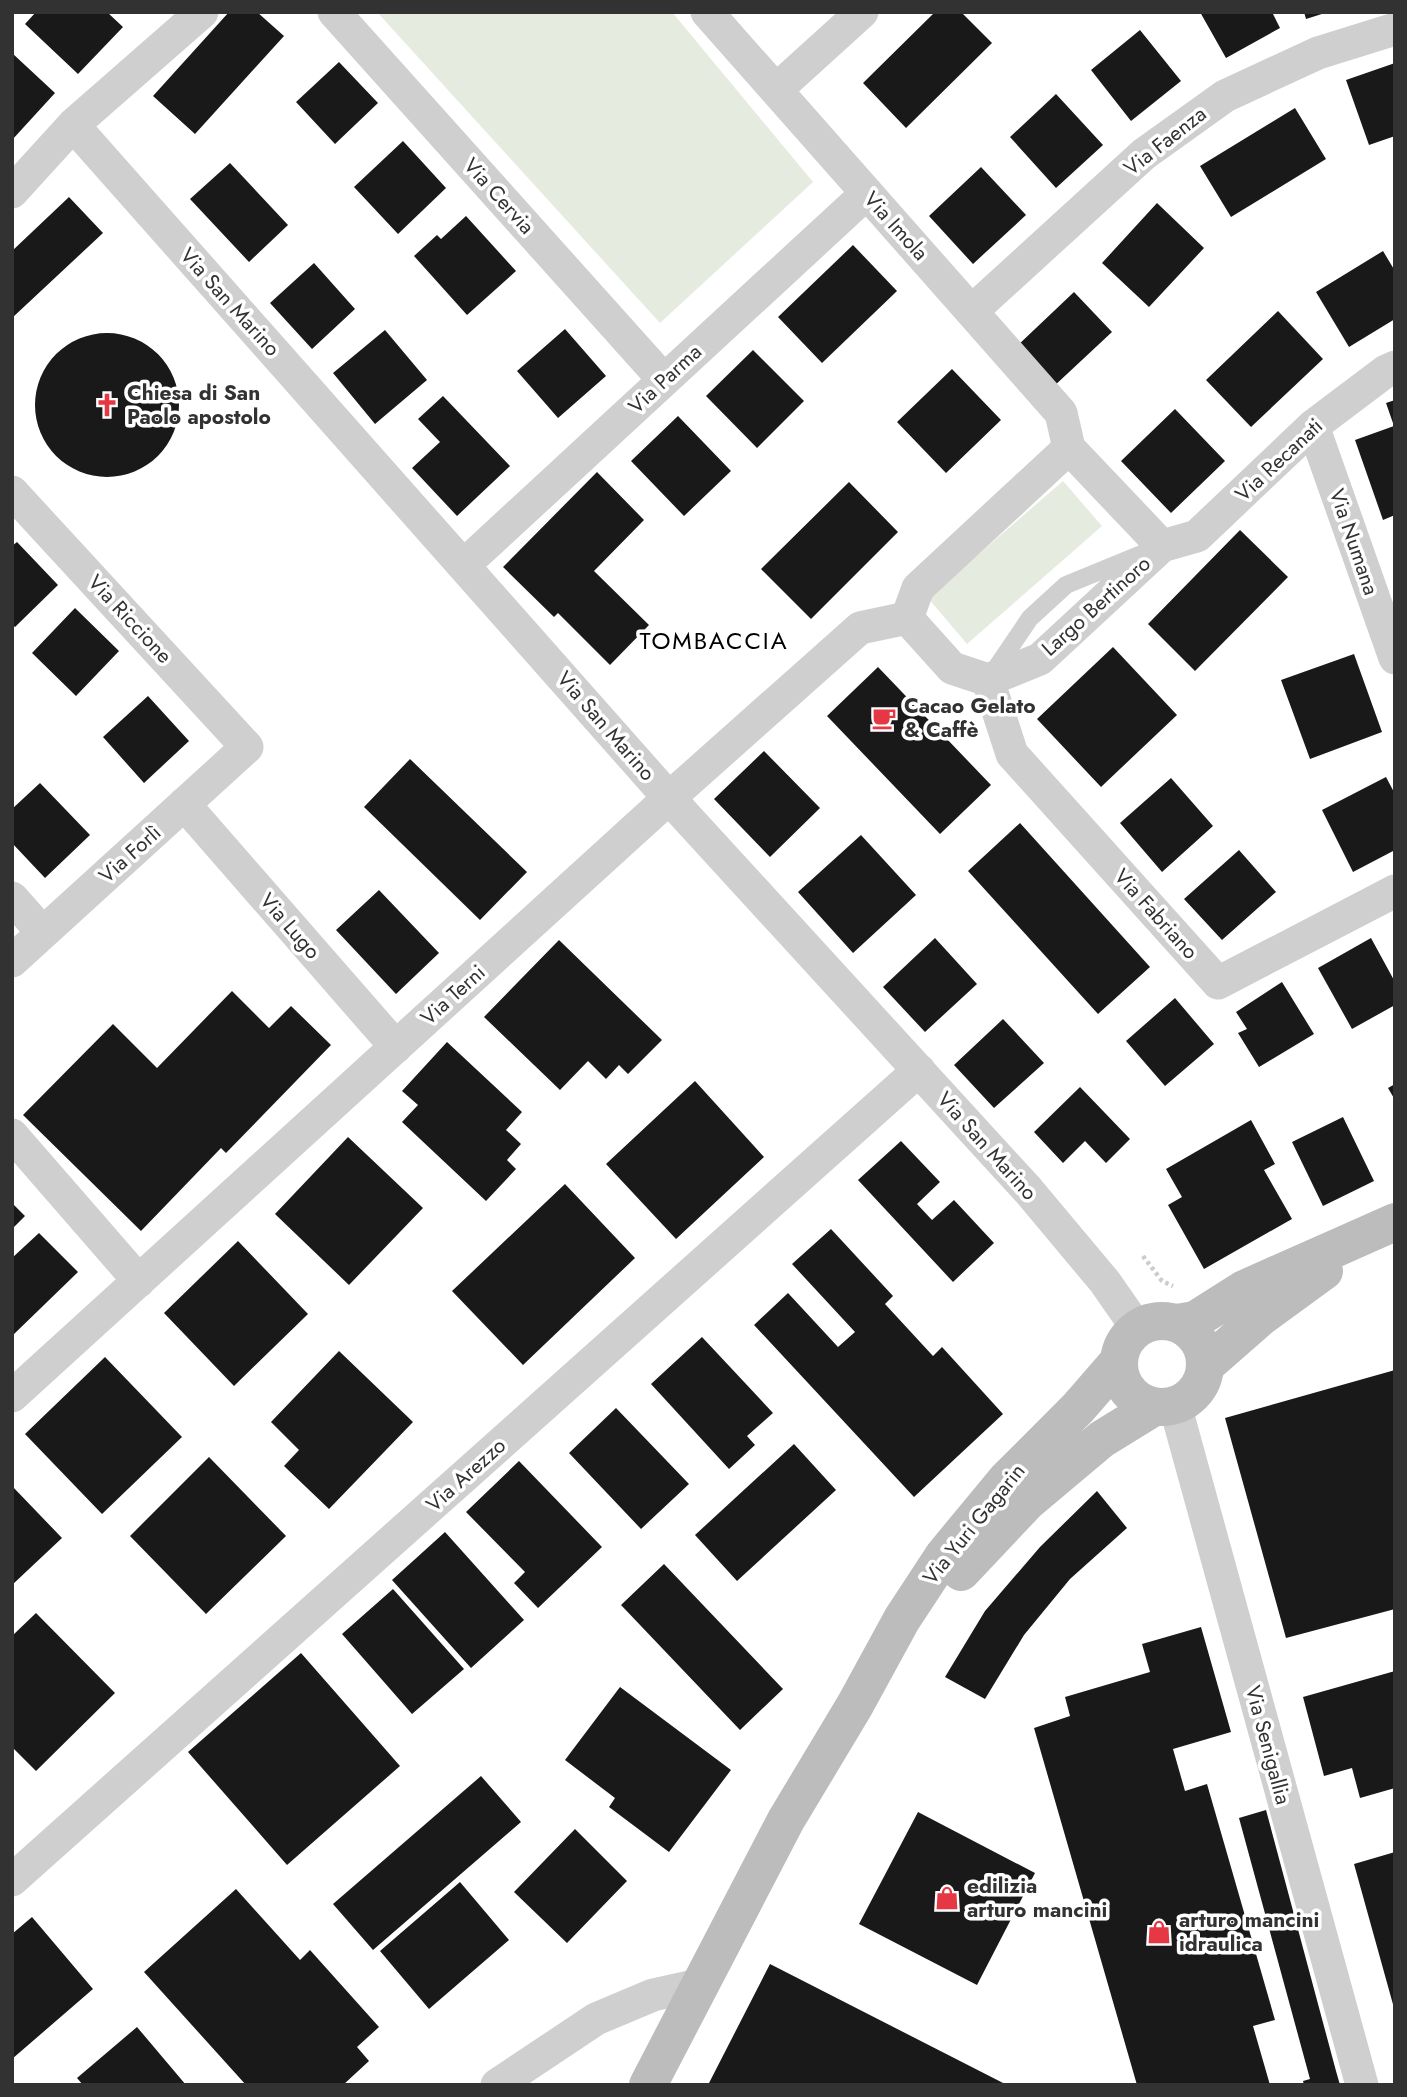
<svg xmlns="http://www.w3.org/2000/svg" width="1407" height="2097" font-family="Jost,sans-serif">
	<rect width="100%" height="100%" fill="#fff"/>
	<path fill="#e5ebde" d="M377,12H672L813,182L660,323Z
		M1063,481L1102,526L967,644L928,598Z"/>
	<path fill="#191919" d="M36,12H107L123,27L78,74L25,24Z
		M229,12H257L284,36L195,134L153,96Z
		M935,12H961L992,43L906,128L863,83Z
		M1200,12H1272L1280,28L1226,58Z
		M1304,12H1325V13L1306,19Z
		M1140,30L1181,81L1131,121L1091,70Z
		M12,53L55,93L12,140Z
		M339,62L378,103L335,144L296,102Z
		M1395,63V136L1369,145L1346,80Z
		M1056,94L1103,145L1056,188L1010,137Z
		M1295,108L1326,159L1231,217L1200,166Z
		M403,141L446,188L398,234L354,187Z
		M230,163L288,225L249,262L190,199Z
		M981,167L1026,215L973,264L929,216Z
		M69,197L103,233L12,318V251Z
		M1157,203L1204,248L1149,307L1102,263Z
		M466,216L516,271L467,315L414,256L437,235L441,239Z
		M853,245L897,291L822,363L778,317Z
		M1383,251L1395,271V319L1349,347L1316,292Z
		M314,263L355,309L312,349L270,303Z
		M1074,292L1112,332L1052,388L1015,348Z
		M1278,311L1323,359L1251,427L1206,380Z
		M565,329L606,376L558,418L517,371Z
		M385,330L427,380L375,424L333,373Z
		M35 405a72 72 0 1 1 144 0a72 72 0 1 1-144 0Z
		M753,350L804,401L757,448L706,396Z
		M952,369L1001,420L946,473L897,422Z
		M443,396L510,466L457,516L412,468L440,442L418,419Z
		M1395,400V515L1383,520L1355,440L1394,426L1386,403Z
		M1175,409L1225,461L1171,513L1121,461Z
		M678,416L731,471L684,516L631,461Z
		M597,472L644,520L594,571L649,625L610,665L558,613L554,617L503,567Z
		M849,482L898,532L811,619L761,569Z
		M1240,530L1288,577L1195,671L1148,624Z
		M17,542L58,585L15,627L12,625V546Z
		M75,608L119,651L76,696L32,653Z
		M1113,647L1177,715L1101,787L1037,719Z
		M1354,654L1382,732L1310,759L1281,680Z
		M878,667L991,785L940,834L827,716Z
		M148,696L189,741L144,783L103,737Z
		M764,751L820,808L770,857L714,799Z
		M410,759L527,872L480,920L364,807Z
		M1386,777L1395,794V850L1353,872L1322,810Z
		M1171,778L1213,826L1162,872L1120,823Z
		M40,783L90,835L45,878L12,843V809Z
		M1020,823L1150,967L1098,1014L968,871Z
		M861,835L916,895L853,953L798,892Z
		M1239,850L1276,892L1222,940L1184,899Z
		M379,890L439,953L396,994L336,930Z
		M935,938L977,984L925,1032L883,987Z
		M1371,938L1395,982V1005L1352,1029L1318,968Z
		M559,940L662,1040L628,1074L619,1065L606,1079L588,1061L560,1090L484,1017Z
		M1282,982L1314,1034L1259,1067L1238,1033L1247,1029L1236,1012Z
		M232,991L269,1028L291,1006L331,1045L226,1153L221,1148L141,1231L23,1115L113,1024L157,1068Z
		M1175,998L1214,1044L1165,1086L1126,1041Z
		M1003,1019L1044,1063L994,1108L954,1065Z
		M447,1042L522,1112L506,1130L521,1144L507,1160L516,1169L486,1201L402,1122L418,1105L402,1091Z
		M695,1081L764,1157L676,1239L606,1164Z
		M1395,1084V1100L1388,1088Z
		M1080,1087L1130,1139L1106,1163L1085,1141L1063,1163L1034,1132Z
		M1343,1117L1374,1181L1323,1206L1292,1142Z
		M1251,1120L1275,1164L1264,1170L1292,1219L1204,1269L1168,1205L1182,1197L1166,1169Z
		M348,1137L423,1208L349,1285L275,1214Z
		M901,1141L940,1182L917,1204L932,1220L954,1200L994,1243L953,1282L858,1180Z
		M565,1184L635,1258L523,1365L452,1291Z
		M12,1203L25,1216L12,1229Z
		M831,1229L893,1296L885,1304L933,1356L942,1347L1003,1414L914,1497L754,1325L788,1293L838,1347L855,1332L792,1264Z
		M39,1233L78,1272L12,1336V1258Z
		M238,1241L308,1314L234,1386L164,1313Z
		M702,1337L773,1413L747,1436L755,1445L729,1469L651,1384Z
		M339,1351L413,1422L329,1509L284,1466L299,1450L271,1422Z
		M105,1357L182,1437L102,1514L25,1434Z
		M1395,1370V1609L1286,1638L1225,1418Z
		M616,1408L689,1484L641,1529L569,1453Z
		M794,1444L836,1490L737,1581L695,1535Z
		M209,1457L286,1536L206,1614L130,1536Z
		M519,1461L602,1547L538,1608L514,1583L525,1572L466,1512Z
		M12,1486L62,1538L12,1585Z
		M1097,1491L1127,1528L1070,1579L1024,1635L985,1699L945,1677L985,1611L1040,1547Z
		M445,1532L524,1620L471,1668L392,1580Z
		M664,1564L783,1689L740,1730L621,1605Z
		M393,1589L464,1669L412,1714L342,1634Z
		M36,1613L115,1693L36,1771L12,1747V1636Z
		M1201,1627L1231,1732L1173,1749L1185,1791L1207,1784L1275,2020L1253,2026L1270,2085H1137L1034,1728L1070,1716L1065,1697L1150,1672L1142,1644Z
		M301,1653L400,1766L287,1865L188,1752Z
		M1395,1671V1788L1360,1798L1352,1768L1324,1776L1303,1697Z
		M620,1687L731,1770L669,1852L609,1807L615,1798L565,1760Z
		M481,1776L521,1822L373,1950L333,1904Z
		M1266,1810L1336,2071L1340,2085H1304L1303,2081L1310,2079L1239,1818Z
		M918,1812L1035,1873L977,1985L859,1924Z
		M575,1829L627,1881L567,1943L514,1892Z
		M1395,1852V2008H1394L1354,1864Z
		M460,1882L509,1940L429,2009L380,1951Z
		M236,1889L300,1960L310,1950L379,2027L357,2047L369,2061L343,2085H246L144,1972Z
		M32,1917L93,1989L12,2059V1934Z
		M770,1964L1007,2085H708Z
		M137,2027L186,2085H83L77,2078Z"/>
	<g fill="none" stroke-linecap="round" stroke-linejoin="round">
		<path stroke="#ccc" stroke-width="4.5" stroke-dasharray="3.5 3.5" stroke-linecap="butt" d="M1143,1256L1162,1281L1173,1286"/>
		<path stroke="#cfcfcf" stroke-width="18" d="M992,674L1030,618L1066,585L1139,555"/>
		<path stroke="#cfcfcf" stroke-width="33" d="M334,12L664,380
			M707,12L1061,413L1069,448L1162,546L1040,659L988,680L952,668L907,618L918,588L1069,448
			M776,90L862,12
			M73,125L669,798L1028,1190L1105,1282L1137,1328
			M12,192L73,125L202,12
			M972,311L1144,154L1225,96L1318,53L1395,29
			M1313,426L1395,658
			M12,492L247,747L12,961
			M1162,546L1197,536L1313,426L1386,371L1395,367
			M464,565L867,193
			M988,680L1012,754L1218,983L1395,891
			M184,804L396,1047
			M12,898L43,933
			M12,1135L139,1281
			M12,1396L669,798L860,628L907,618
			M1175,1405L1362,2085
			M12,1880L919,1070
			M497,2085L596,2019L653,1995L698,1985"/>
		<path stroke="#bcbcbc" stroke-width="38" d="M1119 1364a43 43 0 1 1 86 0a43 43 0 1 1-86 0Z
			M1177,1323L1195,1320L1244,1289L1395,1222
			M1205,1366L1261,1317L1324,1271
			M961,1572L1027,1502L1102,1439L1154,1407
			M648,2085L786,1820L855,1705L902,1619L944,1555L1006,1480L1078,1408L1118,1362"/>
	</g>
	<defs>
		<g id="church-bare" transform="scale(1.89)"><path d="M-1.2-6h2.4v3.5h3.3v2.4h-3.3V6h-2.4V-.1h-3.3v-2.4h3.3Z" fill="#e63844" stroke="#fff" stroke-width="2.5" paint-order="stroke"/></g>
		<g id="cafe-bare" transform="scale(1.89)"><path d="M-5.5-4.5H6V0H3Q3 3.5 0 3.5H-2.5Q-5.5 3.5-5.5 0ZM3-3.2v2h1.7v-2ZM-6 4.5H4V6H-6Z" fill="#e63844" stroke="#fff" stroke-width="2.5" paint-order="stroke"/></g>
		<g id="shop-bare" transform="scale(1.89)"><path d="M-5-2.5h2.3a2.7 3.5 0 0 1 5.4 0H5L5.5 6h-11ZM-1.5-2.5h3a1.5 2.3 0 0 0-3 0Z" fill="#e63844" stroke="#fff" stroke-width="2.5" paint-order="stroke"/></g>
	</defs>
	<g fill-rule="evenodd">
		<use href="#church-bare" x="107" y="405"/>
		<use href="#cafe-bare" x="884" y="718"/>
		<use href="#shop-bare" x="947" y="1898"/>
		<use href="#shop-bare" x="1159" y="1932"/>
	</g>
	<g text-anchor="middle" stroke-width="7" stroke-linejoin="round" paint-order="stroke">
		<g font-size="21" fill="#323232" stroke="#fff">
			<text transform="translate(1165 141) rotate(-38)" y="7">Via Faenza</text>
			<text transform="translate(499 196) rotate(48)" y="7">Via Cervia</text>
			<text transform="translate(896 226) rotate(48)" y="7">Via Imola</text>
			<text transform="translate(230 302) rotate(48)" y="7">Via San Marino</text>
			<text transform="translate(665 379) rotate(-43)" y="7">Via Parma</text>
			<text transform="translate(1279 460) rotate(-43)" y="7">Via Recanati</text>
			<text transform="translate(1354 542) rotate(71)" y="7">Via Numana</text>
			<text transform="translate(1096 606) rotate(-42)" y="7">Largo Bertinoro</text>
			<text transform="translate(130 619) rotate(47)" y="7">Via Riccione</text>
			<text transform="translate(606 726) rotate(49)" y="7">Via San Marino</text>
			<text transform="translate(130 854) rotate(-42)" y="7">Via Forlì</text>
			<text transform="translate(1156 914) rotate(48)" y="7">Via Fabriano</text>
			<text transform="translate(290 926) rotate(49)" y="7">Via Lugo</text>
			<text transform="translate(453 995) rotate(-42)" y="7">Via Terni</text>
			<text transform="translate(987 1146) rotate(48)" y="7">Via San Marino</text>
			<text transform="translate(466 1475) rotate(-42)" y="7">Via Arezzo</text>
			<text transform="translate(974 1524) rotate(-51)" y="7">Via Yuri Gagarin</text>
			<text transform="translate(1268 1745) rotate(75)" y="7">Via Senigallia</text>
		</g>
		<g font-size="21" font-weight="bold" fill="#323232" stroke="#fff" text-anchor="start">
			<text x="127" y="400">Chiesa di San<tspan x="127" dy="24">Paolo apostolo</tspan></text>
			<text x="904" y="713">Cacao Gelato<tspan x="904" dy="24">&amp; Caffè</tspan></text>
			<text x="967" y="1893">edilizia<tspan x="967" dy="24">arturo mancini</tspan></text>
			<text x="1179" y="1927">arturo mancini<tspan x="1179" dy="24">idraulica</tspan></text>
		</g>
		<g font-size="24" letter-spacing="2" fill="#000" stroke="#fff">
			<text x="714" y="649">TOMBACCIA</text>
		</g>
	</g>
	<rect width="1407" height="2097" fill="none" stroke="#323232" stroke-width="28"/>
</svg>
